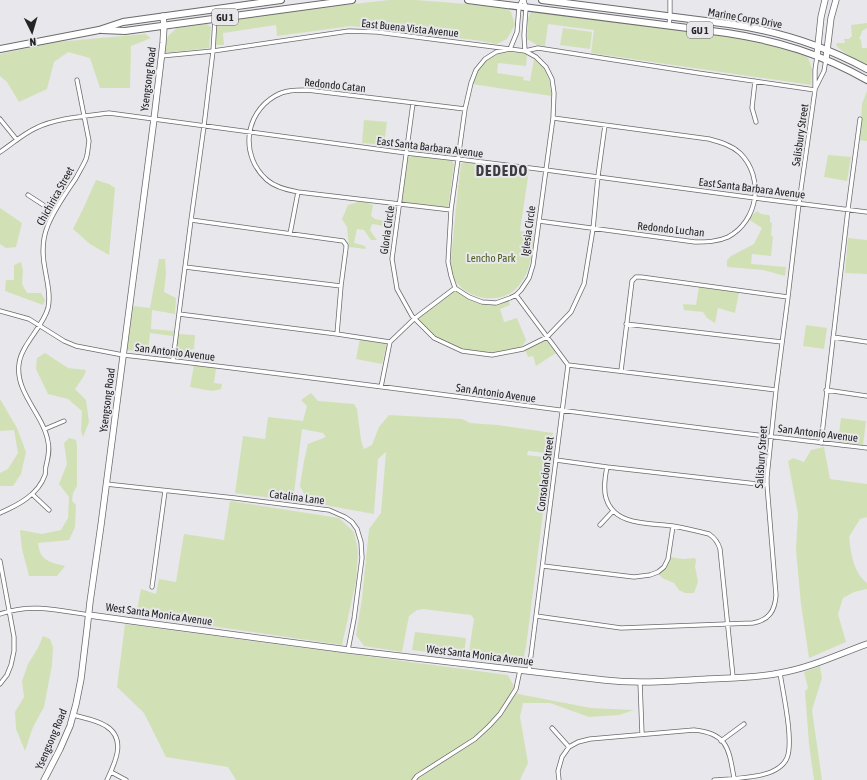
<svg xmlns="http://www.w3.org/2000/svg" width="867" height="780" font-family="'Asap Condensed',sans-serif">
	<rect width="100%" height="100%" fill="#e7e7ec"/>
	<path fill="#d2e1b5" d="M390,0H416L505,7L511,12L515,25L507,39L497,44L475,40L351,26L277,36L276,25L223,33L224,45H215L216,27L220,21L324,7Z
		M531,12L738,37L798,51L808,58L812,69L811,85L591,53L594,30L548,24L545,46L537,45L527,39L528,18Z
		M867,23V28L862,31L861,35L859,38L861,40L862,48H867V65C857,59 843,54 836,45L837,43H845L844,39H850V37H852L851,25Z
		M207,24L211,27L209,48L164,53L168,36L177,28Z
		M563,28L592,32L590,49L560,45Z
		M145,34L151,38L131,46L130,88H100L90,58L68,52L54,62L47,89L19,102L7,82L0,76V54L57,42Z
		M510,52L523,53L527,55L526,66L498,63L497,73L524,77L523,80L530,81L534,59L544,68L549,80L552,96L472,84C481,61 486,56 510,52Z
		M867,91V141L860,140L862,104Z
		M364,120L387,122L384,145L362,143Z
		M828,155L851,157L847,181L824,177Z
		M413,156L452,161L454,164L448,208L402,202L408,157Z
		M464,162L529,170L520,231L534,233C532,248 532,265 524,278C520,285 515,291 507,295C489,303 461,296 453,276C449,265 452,251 453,240C455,215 458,189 461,164Z
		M96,180L109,184L115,188L109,255L90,244L73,229L83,209Z
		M362,201L373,205L371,216L375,219L394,223L395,228L372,224L370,230L377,240H371L364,230L357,229L354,243L365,246L366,249L349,247L347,227L342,219L348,205Z
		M0,208L22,223L16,247L6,248L0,244Z
		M757,211L761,214L769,215L770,217V222L772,223L771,236H773L771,256L752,254L751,264L786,267L785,276L763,270L727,267V260L731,256L754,244L762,228L748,219Z
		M848,238L867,240V274L845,273Z
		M159,259H165L166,274L164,292L176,298L175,314L152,310L151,329L174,331L173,336L150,333L148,352L127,350L133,306L150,308Z
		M21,262L23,270L22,284L27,293H41L45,300L43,305L5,291L6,280H14V265Z
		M699,287L739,292L735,313L718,308L715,323L707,318L703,312L684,310L683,304L696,305Z
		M456,289L482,303L508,300L510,305L500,309L504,322L517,318L526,340L522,347L492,354L462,349L435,337L417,319Z
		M806,325L827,328L824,349L803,346Z
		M178,334L195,335L194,349L185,350L184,357L175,356Z
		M360,338L387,343L382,364L356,359Z
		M546,340L556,353L536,366L533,356L528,357L525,350Z
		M45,353L68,368L86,370L84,376L75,389L86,400L89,422L83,437L81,431L82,411L68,399L48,394L36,369L37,358Z
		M194,365L216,368L214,383L222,384L221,389L212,391L190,387Z
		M311,393L318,401L354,404L357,409L361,440L364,449L372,445L379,427L389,415L462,419L470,423L497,425L553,433L551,455L538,452L528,451L527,455L550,458L526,647L523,660L516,665L468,658L474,619L471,615L423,609L417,610L409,616L402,652L364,646L356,635L362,599L369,529L381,513L386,452L378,459L374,514L308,502L300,486L304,461L308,444L326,437L323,433L302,429L293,501L235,493L243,436L265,439L268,417L303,421L307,406L301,400Z
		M0,399L17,428L26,452L21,474L13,486H1L0,485V473L8,469L18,453L14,430L0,431Z
		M841,418L866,421L863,445L838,442Z
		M69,438L76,440L77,446V486L73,493L72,501L76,505L75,527L69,540L38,543C40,561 49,562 65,566L57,576H29L22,549L20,530L42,534L61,530L68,518L69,497L59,484L67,464L64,443Z
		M824,447L830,479L867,484V517L860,519L849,537C851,553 853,572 867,583V589L854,592L843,598L838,614L846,642L809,658L801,604L796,550L798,514L788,461L793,458L804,462L811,450Z
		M230,501L339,518L354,532L358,551L356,581L342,645L136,615L141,589L156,594L159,579L176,582L184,534L224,540Z
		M670,557L683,559L695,558L696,561L695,566L698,582L694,593H685L679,590L674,583L662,578L658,573Z
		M125,624L508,675L518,694L591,708L634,710L619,715L589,717L550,703H523L520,717L528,763L520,780H236L228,767L166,757L144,713L117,687Z
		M415,632L466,638L464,656L412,650Z
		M43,636L50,639L53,647L52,665L44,707L33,727L25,751L16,729L15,712L24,697L22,681L28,664L38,648Z
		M820,666L822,678L812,710L822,780H814L809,744L805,691L808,688L804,672Z"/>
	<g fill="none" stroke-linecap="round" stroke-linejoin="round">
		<g stroke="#6b6b6f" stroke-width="5">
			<path id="street" d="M524,0L526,8L524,35L525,51L538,48L698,73L815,90
				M669,26L670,16V0
				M510,49L525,51L536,57L546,67L552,79L554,93L553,118L533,265L529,278L521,290L516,295L510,298L496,303L482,302L469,297L455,288L451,276L448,262L451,210L465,109L471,83L476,70L485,59L496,52Z
				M161,56L213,51L349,31L377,32L510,49L517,32L519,7L522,0
				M755,81L752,108L756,122
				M815,89L824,71L826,59
				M413,103L392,259L397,289L412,316L434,338L462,351L492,355L523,349L547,337L571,312L584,284L593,229L598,176L605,125
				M0,119L17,140
				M0,152C12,144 23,134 36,128C56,118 86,116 109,113L406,153L458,159L546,170L755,198L867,212
				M28,195L54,212
				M451,210L298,192C287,190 275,187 267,180C240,156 244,114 275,96C285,90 296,90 307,90L465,109
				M191,220L343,241L346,245V248L341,286L337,334
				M539,221L695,242C706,242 717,242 728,237C758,221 765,178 740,153C731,145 720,142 709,139L553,118
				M290,234L298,192
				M185,267L341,286
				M516,295L568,365L529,671
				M0,311L29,319L64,341L76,346L123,355C371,383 619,420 867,448
				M179,314L337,334L390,342L414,319L455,288
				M626,324L782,342
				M833,337L867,342
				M173,360L191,220L204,126L213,51L215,19
				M568,365L776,390
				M621,371L632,281L636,277H641L788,297
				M381,387L390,342
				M826,390L867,396
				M45,429L64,421
				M821,443L848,209L860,119
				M556,460L607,467L767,485
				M607,467C605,477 603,488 606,498C614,526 649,523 673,526C685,528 697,531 709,534C715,538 718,542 720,549L733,677
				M106,484L235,498L329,510L345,517L352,522L357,529L361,542L362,558L354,619L348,650
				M32,494L49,510
				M0,513C18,505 38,495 45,475C46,472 45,469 46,466C48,458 50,450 48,442C44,415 15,393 19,364C21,345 43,327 48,308C51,295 47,282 45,269C42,254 42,239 48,225C55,208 66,193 76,178C79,172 83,166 86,159C88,153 88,147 89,141L77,80
				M600,525L613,511
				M0,561L14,637V651L11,665L7,675L0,684
				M543,566L634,577L650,575L658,572L664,567L668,559L673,526
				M152,587L165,491
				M0,614C30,603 58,610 89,615
				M536,616L621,628L753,623C769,620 775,611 776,595L767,485V477L776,390L788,297L799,203L815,90V70L817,56
				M640,682L642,734
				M73,715C84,718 97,720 106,726C127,739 115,763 107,780
				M552,728L569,747
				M721,741L744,724
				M111,772L126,780
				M414,780L417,776L475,739L489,726L500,714L516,689L520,670
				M559,780L558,771L562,757L569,747L578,742L590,739L694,730C728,733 729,750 734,778
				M714,780C730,779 757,778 771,772C778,769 784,765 787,758C794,741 783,693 780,673"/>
		</g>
		<g stroke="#6b6b6f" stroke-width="7">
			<path id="secondary" d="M817,55L821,17L825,0
				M826,59L831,18L836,0
				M89,615L139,622L348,650L604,680C638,684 673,681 707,679C731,678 757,678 780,673C810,668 839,654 867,644
				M44,780L60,749L70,726L76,704L81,679L87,629L90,602L101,525L154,119L163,43L164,26L163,16"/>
		</g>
		<g stroke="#6b6b6f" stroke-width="8">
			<path id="primary" d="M468,0L727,33C779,41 821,54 867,80
				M542,0L729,24C778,31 823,45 867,69
				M102,30L125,31L352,0
				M0,49L99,30L123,22L281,0"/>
		</g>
		<use href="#street" stroke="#fff" stroke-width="3.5"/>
		<use href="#secondary" stroke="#fff" stroke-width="5.5"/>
		<use href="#primary" stroke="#fff" stroke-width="6"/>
	</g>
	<g text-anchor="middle" stroke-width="4" stroke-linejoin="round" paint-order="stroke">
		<g fill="#e7e7ec" stroke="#5e5e61" stroke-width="1">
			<rect x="212" y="9" width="26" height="16" rx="3"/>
			<rect x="687" y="22" width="26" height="16" rx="3"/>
		</g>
		<g font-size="10" font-weight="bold" fill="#242425">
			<text x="225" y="21">GU 1</text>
			<text x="700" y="34">GU 1</text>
		</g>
		<g font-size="11" fill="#242425" stroke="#e7e7ec">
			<text transform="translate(745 18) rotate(10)" y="4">Marine Corps Drive</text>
			<text transform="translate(410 28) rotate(6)" y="4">East Buena Vista Avenue</text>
			<text transform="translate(148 79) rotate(-83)" y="4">Ysengsong Road</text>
			<text transform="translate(335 85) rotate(6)" y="4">Redondo Catan</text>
			<text transform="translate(800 135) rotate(-82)" y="4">Salisbury Street</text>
			<text transform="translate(430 147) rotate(7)" y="4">East Santa Barbara Avenue</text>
			<text transform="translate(752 188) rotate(7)" y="4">East Santa Barbara Avenue</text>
			<text transform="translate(55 196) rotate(-61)" y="4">Chichirica Street</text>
			<text transform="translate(671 229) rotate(6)" y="4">Redondo Luchan</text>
			<text transform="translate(387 230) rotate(-82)" y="4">Gloria Circle</text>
			<text transform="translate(528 231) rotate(-82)" y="4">Iglesia Circle</text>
			<text transform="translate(175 352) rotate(7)" y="4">San Antonio Avenue</text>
			<text transform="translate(496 393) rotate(8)" y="4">San Antonio Avenue</text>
			<text transform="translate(107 400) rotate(-83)" y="4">Ysengsong Road</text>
			<text transform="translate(818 433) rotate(7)" y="4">San Antonio Avenue</text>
			<text transform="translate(761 457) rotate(-86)" y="4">Salisbury Street</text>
			<text transform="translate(545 474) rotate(-83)" y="4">Consolacion Street</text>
			<text transform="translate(297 497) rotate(7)" y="4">Catalina Lane</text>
			<text transform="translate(159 614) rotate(8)" y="4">West Santa Monica Avenue</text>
			<text transform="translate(480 655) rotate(7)" y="4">West Santa Monica Avenue</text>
			<text transform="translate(51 739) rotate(-67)" y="4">Ysengsong Road</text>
		</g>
		<g font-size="11" fill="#4a5b1d" stroke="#e7e7ec">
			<text x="491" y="262">Lencho Park</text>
		</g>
		<g font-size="15" font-weight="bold" letter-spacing="1" fill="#3d3d41" stroke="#e7e7ec">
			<text x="502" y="176">DEDEDO</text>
		</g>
	</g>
	<g transform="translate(32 32) rotate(175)" stroke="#e7e7ec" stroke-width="3" paint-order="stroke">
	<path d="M0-3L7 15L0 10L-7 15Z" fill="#242425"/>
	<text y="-6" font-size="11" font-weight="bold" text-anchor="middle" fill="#242425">N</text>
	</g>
</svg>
